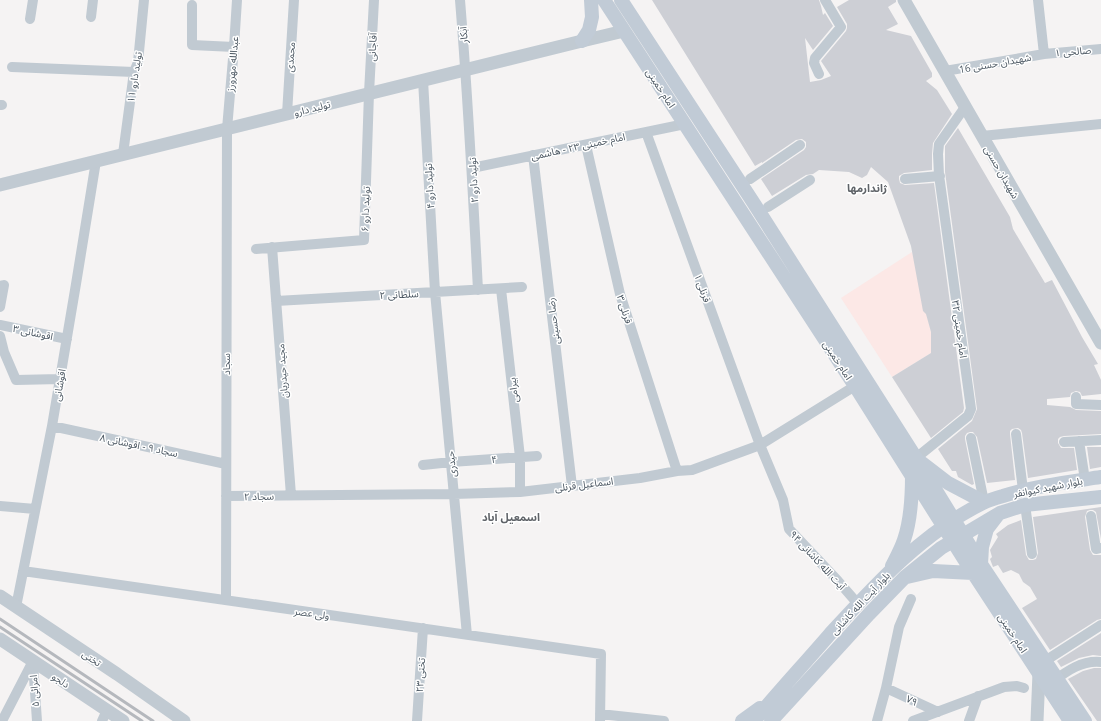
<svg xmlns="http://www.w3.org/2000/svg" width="1101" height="721" font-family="'Open Sans','Noto Sans Arabic',sans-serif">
	<rect width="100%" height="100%" fill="#f5f3f3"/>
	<path fill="#fce8e6" d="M912,252L931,332V353L892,377L841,298Z"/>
	<path fill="#cdcfd5" d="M652,0H819L821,6L823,15L825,13L833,26L813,50L805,38L810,82L821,80L831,76L821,61L846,31L847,28V24L837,7L849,0H896V2L888,7L898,24L886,30L911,36L932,73V77L926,81L937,90L952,114L933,143L932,154V170L904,173L899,176V179L900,183L905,185L934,183L964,408L963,412L931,438L892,377L931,353V332L926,314L923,311L911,246L888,182L871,167L867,175L862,178L849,172L819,170L813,174L806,175L772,196L761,179L804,150L806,147V142L802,139L796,140L762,163V162L755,166Z
		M958,128L1010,217L1013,229L1045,283L1052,280L1082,337L1098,364L1094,365L1101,380V394L1082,396L1080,392L1076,391L1071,393L1070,397L1047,399V405L1070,407L1076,410L1101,411V434L1064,436L1060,437L1058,439V443L1061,448H1074L1077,470L1028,478L1022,433L1021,430L1018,428L1012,429L1010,431V434L1015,480L987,483L977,437L973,432H970L967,433L965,436V439L974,484L972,485L958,477L956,471H952L938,449L972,421L977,409L945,172V146Z
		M1087,447H1101V467L1090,469Z
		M1101,507V539L1096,512L1093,510H1090L1087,511L1085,517L1090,550L1093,555H1101V619L1097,620L1050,650L1022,608L1037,599L1030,587L1023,582L1019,574L1011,570L1003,573L998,565L993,567L990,559L992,557L990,550L998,537L996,534L1008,525L1021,520L1026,555L1029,560H1033L1036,559L1038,553L1033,517Z
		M1101,633V656L1093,655L1079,658L1061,667L1057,661Z
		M1094,668H1101V721H1097L1068,679L1083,671Z"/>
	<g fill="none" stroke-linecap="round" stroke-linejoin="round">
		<path stroke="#c1cad2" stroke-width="10" d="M460,0C468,97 473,193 478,290
			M1038,0L1044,54
			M192,5V45L234,47
			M91,17L93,0
			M30,19L33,0
			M12,67L134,72
			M945,71L1044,54L1101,49
			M819,74L814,63L815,58L841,27L825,0
			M423,80L435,292L467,635
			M0,105H2
			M287,114L294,0
			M646,132L760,445L783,500L789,529L838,581L858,604
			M982,136L1101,124
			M586,145L620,294L677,471
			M123,154L134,72L138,62L144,0
			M533,155L572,486
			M472,168L685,124
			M750,179L800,145
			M905,179L940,176
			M768,207L810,180
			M272,247L291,495
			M256,249L364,240L369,93L374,0
			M0,286L4,285L0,307
			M501,289L520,457V492
			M276,301L522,287
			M0,325L67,339
			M0,336L4,352L16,380L60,379
			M1076,397V404L1101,405
			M52,426L226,464
			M1016,434L1023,490
			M971,438L984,502
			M1079,441L1085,480
			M1064,442L1101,440
			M916,458L968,416L971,409L939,175L938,154L939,144L965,107
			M423,465L451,462L537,456
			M226,496L454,494L520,492L640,478L677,471L692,470L760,445L855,386
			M1025,505L1032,554
			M0,506L35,509
			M1091,516L1096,549L1101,548
			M23,571L601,654L600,721
			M226,600L227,129L234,47L237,0
			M16,607L52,426L76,284L96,161
			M1045,661L1101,625
			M33,663L37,721
			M1052,682C1067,671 1082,660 1101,662
			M886,688L938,712
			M600,714L664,721
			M2,721L33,661
			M102,721L107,710
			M417,721L423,628
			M877,721L886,688L899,627L911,599
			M913,721L1004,687L1017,686L1024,688
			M969,721L978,696"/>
		<path stroke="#c1cad2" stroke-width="13" d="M904,0C970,114 1036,228 1101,343
			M0,185L582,41L624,31
			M0,596L117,674L184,721
			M0,639L123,721
			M1037,721L1039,673"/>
		<path stroke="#c1cbd6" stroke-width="14" d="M604,0L855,386L964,559L1070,721
			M621,0L753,202L916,458L981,564L1085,721
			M582,41L589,30L592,17L591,0
			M922,463L948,483L984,502
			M981,564L982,547L987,529L997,516
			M892,566C896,558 901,549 904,540C911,520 912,497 912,476
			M907,577L933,571L973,573
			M742,721L760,708
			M754,721C779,691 805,663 830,634C875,585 922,533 983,503C989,500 996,498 1003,496C1035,486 1068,482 1101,477
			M771,721L869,614L905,577L941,548L1000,513L1025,505L1101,497"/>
		<path stroke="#b5b8bd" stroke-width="3" d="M0,619L153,721
			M0,627L142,721"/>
	</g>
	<g text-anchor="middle" stroke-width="3" stroke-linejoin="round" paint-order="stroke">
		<g font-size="10" fill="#4a5661" stroke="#fff">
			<text transform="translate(463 35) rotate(-95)" y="4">آبکار</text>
			<text transform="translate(372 47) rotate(-87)" y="4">آقاجانی</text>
			<text transform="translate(1073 51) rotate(-5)" y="4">صالحی ۱</text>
			<text transform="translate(290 57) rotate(-86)" y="4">محمدی</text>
			<text transform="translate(995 63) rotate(-10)" y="4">شهیدان حسنی 16</text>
			<text transform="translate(232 64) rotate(-85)" y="4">عبدالله مهرورز</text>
			<text transform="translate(134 77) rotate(-81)" y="4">تولید دارو ۱۱</text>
			<text transform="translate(661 88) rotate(57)" y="4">امام خمینی</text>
			<text transform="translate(312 108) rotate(-14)" y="4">تولید دارو</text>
			<text transform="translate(578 146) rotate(-12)" y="4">امام خمینی ۲۳ - هاشمی</text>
			<text transform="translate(1002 172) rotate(60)" y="4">شهیدان حسنی</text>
			<text transform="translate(473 180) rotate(-93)" y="4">تولید دارو ۲</text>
			<text transform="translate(429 186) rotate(-93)" y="4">تولید دارو ۴</text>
			<text transform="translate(365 209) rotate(-88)" y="4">تولید دارو ۶</text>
			<text transform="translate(703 288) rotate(70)" y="4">قرنلی ۱</text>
			<text transform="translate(399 294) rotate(-3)" y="4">۲ سلطانی</text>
			<text transform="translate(625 309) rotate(72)" y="4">قرنلی ۳</text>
			<text transform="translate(553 321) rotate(-97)" y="4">رضا حسینی</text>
			<text transform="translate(960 329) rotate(82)" y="4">امام خمینی ۳۲</text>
			<text transform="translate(33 332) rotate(12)" y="4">اقوشانی ۳</text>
			<text transform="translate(838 360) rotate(57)" y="4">امام خمینی</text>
			<text transform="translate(226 364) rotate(-90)" y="4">سجاد</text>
			<text transform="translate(282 371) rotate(-94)" y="4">مجید حیدریان</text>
			<text transform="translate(59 385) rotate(-80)" y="4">اقوشانی</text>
			<text transform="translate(513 390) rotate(-97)" y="4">بیرامی</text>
			<text transform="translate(139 445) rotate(12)" y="4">سجاد ۹ - اقوشانی ۸</text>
			<text transform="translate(494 459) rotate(-4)" y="4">۴</text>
			<text transform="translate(451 464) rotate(-95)" y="4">حیدری</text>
			<text transform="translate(584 484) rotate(-7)" y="4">اسماعیل قرنلی</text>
			<text transform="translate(1048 487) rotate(-11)" y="4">بلوار شهید کیوانفر</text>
			<text transform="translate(259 496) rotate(-1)" y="4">سجاد ۲</text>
			<text transform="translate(818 560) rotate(47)" y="4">آیت الله کاشانی ۹۴</text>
			<text transform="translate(860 603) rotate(-47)" y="4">بلوار آیت الله کاشانی</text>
			<text transform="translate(312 613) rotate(8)" y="4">ولی عصر</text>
			<text transform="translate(1013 633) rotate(57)" y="4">امام خمینی</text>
			<text transform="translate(92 658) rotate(34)" y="4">تختی</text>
			<text transform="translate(420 675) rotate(-86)" y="4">تختی ۲۳</text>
			<text transform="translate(61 680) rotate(34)" y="4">دلجو</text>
			<text transform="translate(34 691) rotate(-94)" y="4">امرائی ۵</text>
			<text transform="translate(912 700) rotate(25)" y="4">۷۹</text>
		</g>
		<g font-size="11" font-weight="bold" fill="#5f6368" stroke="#fff">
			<text x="867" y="192">ژاندارمها</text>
			<text x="511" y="521">اسمعیل آباد</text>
		</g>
	</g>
</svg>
